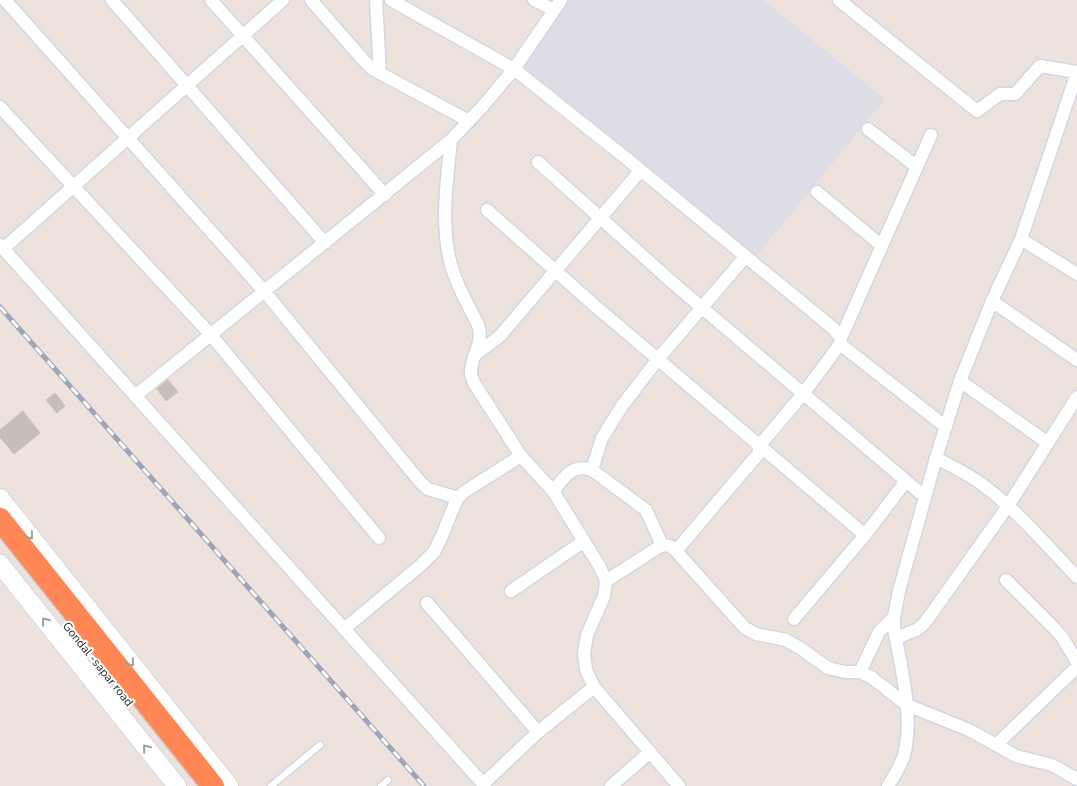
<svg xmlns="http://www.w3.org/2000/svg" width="1077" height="786" font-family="'Nunito Sans',sans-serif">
	<rect width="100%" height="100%" fill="#eee3dc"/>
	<path fill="#dedde6" d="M561,0H763L885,99L754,259L512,63Z"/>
	<path fill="#c6bfb7" stroke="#c9bfb5" d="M168,380L178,392L166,401L157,389Z
		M55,393L65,406L57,413L46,400Z
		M23,411L40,433L14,454L0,437V430Z"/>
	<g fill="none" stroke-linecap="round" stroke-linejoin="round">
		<g stroke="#d1d7e4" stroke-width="9">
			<path id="lane" d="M271,786L320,745
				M381,786L388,780"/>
		</g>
		<g stroke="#d1d7e4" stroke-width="15">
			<path id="street" d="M5,0L265,292L421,483L428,489L458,498
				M112,0L325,243
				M211,0L385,195
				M311,0L365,62L374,70L469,121
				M376,0L380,73
				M391,0L514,69L632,163L834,329L841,338L840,344L803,394L759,446V453L676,551
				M534,0L554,10
				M839,0L977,111L1000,94H1015L1040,66L1077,72
				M0,107L211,335L379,538
				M868,129L917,167
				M451,140C447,181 440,224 451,265C455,279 462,294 469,307C472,314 477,321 479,328C483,344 471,356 471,372C471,376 473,380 474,383L521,456L553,491L600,567L606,581L604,596L587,635L584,653L586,670L594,687L679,786
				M538,162L673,283L925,497
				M817,192L882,246
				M487,210L594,305L865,535
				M1021,239L1077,274
				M0,245L485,786
				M3,249L283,0
				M992,301L1077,360
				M841,338L931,135
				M840,344L946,427
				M476,354L500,336L641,170
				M960,381L1048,443
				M135,396L451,140L483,106L514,69L561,0
				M936,458C952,466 968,474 983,485C1018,511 1047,546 1077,577
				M592,470L602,438L622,406L658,359L745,257
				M553,491C565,477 572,463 592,470L646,510L662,545
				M1006,580L1053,627L1062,637L1077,662
				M606,581L662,545L670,546L676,551L745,628L756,634L786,640L800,648L828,668L845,672H860L871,677L907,705L969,730L1016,756L1052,765L1077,779
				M511,591L584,541
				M427,603L538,732
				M794,619L865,535L906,481
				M344,629L421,565L434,552L441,538L454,506L458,498L464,492L521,456
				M896,638L916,630L924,624L1008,506L1077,397
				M860,672L879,632L894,617
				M996,745L1077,667
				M483,784L538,732L594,687
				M611,786L649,753
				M888,786C894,776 901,766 904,755C914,716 901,667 894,628V617L899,591L936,458L960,381L992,301L1021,239L1077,73"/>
		</g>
		<g stroke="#d1d7e4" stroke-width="20">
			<path id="secondary" d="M0,498L229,786
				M0,564L177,786"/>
		</g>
		<g stroke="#c4c4c4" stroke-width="25">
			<path id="highway" d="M0,519L213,786"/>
		</g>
		<use href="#lane" stroke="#fff" stroke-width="6"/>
		<use href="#street" stroke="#fff" stroke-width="12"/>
		<use href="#secondary" stroke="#fff" stroke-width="18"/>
		<use href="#highway" stroke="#ff8755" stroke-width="22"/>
		<g stroke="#9ea5b6" stroke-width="5">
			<path id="rail" d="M0,307L424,786"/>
		</g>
		<use href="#rail" stroke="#fff" stroke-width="3" stroke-dasharray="9" stroke-linecap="butt"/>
	</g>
	<defs><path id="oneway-chevron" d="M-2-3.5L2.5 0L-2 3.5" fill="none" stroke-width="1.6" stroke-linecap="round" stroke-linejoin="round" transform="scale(1.25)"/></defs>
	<g stroke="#a0a0a0">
		<use href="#oneway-chevron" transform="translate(30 536) rotate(52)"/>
		<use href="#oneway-chevron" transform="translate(45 621) rotate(-128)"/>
		<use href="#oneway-chevron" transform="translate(131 663) rotate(51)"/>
		<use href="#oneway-chevron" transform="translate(146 748) rotate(-129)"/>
	</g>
	<g text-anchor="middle" stroke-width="4" stroke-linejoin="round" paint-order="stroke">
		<g font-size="12" fill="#2b2b2b" stroke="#fff">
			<text transform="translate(98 664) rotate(51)" y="4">Gondal -sapar road</text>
		</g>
	</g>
</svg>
